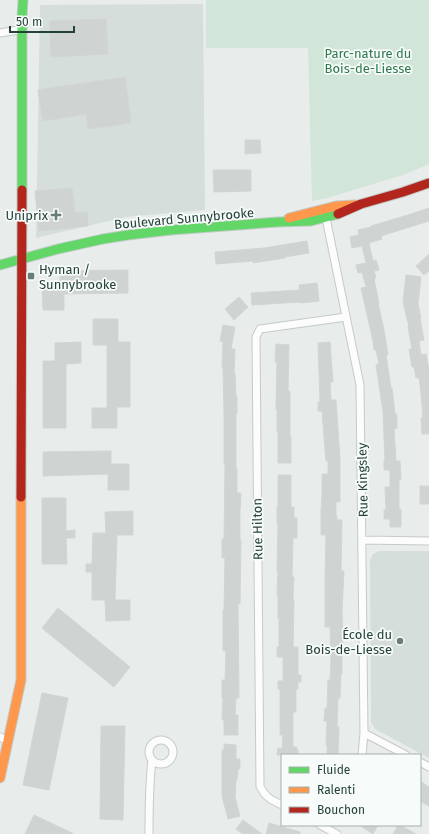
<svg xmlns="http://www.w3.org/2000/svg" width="429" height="834" font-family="'Fira Sans',sans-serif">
	<rect width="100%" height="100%" fill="#e8edeb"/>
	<path fill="#d6dedb" d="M203,4L205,210L126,217L36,238L40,5Z
		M379,551H429V758L375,729L371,722L370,560L373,554Z"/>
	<path fill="#d1e6d8" d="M206,0H429V164L403,175L327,198L312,201L308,48H206Z"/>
	<path fill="#cfd4d2" stroke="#d1d6d4" d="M106,19L108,54L51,57L50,21Z
		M125,77L131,123L88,129L86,114L43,121L38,90Z
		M245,140H260L261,153L245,154Z
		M213,170H251V191L214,192Z
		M72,188L75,213L87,212L88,226L39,231L35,191Z
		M429,208V221L381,236L382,239L369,243L373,261L376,260L379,270L374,271L376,278L374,279L379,303H378L384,330L388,355H386L391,388H392L395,414H397V428L394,429L396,461H400L401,480H399V509H401V527H390V519H384V510H386L385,487H390V470H384V461H385L383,411L376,365L379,364L376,350H374L373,341L361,288L366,287L362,272L358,273L356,265L366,263L362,246L352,248L350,237L359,235L358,230L371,227V226L411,214Z
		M307,241L309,253L285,257V258L253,263V261L216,264L215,252L264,248Z
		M429,254V271L424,275L416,266Z
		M128,270V293L64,294V310H43L42,284H60V271Z
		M406,275L421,277L418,303L421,318H420L424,340L419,341L421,355L426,354L429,370V434H422L421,418L423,417L421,393L419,378H416L414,367H412L409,349H412L408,327H409L403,302Z
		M317,283L319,301L301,303V302L252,305L251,293L300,290L299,285Z
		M239,297L248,307L234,320L225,309Z
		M93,319H118V342H130V407H117V428H92V408H107V345H93Z
		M223,325L235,327L231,349H235L234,373H235L236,396H237V414H236V469H237V493H241L240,511V540H241L240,604H238L239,698H236L235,715H238V735H224V720H222L223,698H222V680H225L226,651H223V610H224L225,558H222V539H224L225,464H224V414L223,367H222L223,342L220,341Z
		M81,342V363L66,364V428H43V361H55V343Z
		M330,342L333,382H330L331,400H336L340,460V502H336V516H337V520H342L341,571H344L342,610L343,651H342V674H341L340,698H338L337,727H339L338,755H327V745H326L327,721H324L325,708H327L328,680H330L331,657L330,627H325V581L326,535H321V511L322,495V474H328V461H326L322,411H318V402H320L318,343Z
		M276,344L289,345L288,391H290V437H291V463H278V432H277V409H276L277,362H275Z
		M111,451V464H129V490H108V474L43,476V452Z
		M278,475H291V507H294V518H297V538H293L292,577H294L293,600H294L293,647H298V675H301V682H298V689H296V712H293V747H297V750H298V755H277L278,748L282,749L283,735H280V689H278V681H283V657H277V647H279V618H278V595H277L278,571H277L278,524H277V507H278Z
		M420,486H429V504H420Z
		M42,498H66V531L75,530V538H66L67,564H42Z
		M133,511V535H117L115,600H130V620L106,621L105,600H92V572H86V564H92L93,533H106L105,512Z
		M58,608L130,667L114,687L42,628Z
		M42,693L68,698L49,790L23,785Z
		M101,726H125L123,820L100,819Z
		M224,744L236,745V759H240V769H238L237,780H236L235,797L240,816L228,819L222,796V750H224Z
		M420,781L429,787V806L420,801Z
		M34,815L74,834H25Z
		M243,820L262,834H243L236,829Z
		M269,823L300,832V834H266Z
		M359,825H378L373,834Z
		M398,825H400L416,834H393Z"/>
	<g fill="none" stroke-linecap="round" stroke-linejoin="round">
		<g stroke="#c5cac8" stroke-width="9">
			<path id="street" d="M0,33L12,31L22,30
				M325,213L360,385L364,733L362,755
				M363,540L429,541
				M364,733L406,755
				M0,737L8,741
				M149 752a12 12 0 1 1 24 0a12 12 0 1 1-24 0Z
				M420,762L429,767
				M282,805C271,800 265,797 260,786L256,337L260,329L346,317
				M320,825L337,834
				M149,834C149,809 149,785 152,760"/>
		</g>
		<g stroke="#c3cbc8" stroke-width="11">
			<path id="fast" d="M22,190V17L23,0
				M0,265L58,249L103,239L128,235L171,230L278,222L311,221L338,214"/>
		</g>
		<g stroke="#c3cbc8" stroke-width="11">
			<path id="slow" d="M289,218L336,206L355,205
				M0,778L21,680V497"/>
		</g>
		<g stroke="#c3cbc8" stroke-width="11">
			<path id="jam" d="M338,214L361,204L403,192L429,183
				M21,497L22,190"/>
		</g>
		<use href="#street" stroke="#fcfcfc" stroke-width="7"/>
		<use href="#fast" stroke="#63d668" stroke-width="9"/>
		<use href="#slow" stroke="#ff974d" stroke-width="9"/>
		<use href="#jam" stroke="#b3261e" stroke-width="9"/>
	</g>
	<g fill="#697e78" stroke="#f7fbf9" stroke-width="1.5">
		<path d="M54 209h4v4h4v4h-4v4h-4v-4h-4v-4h4z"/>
		<rect x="27" y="272" width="8" height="8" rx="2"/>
		<circle cx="400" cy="641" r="4"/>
	</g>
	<g text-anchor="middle" stroke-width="3.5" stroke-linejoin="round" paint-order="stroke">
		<g font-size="13" fill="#2d7a4b" stroke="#f7fbf9">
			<text x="368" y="58">Parc-nature du<tspan x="368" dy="15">Bois-de-Liesse</tspan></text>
		</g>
		<g font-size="13" fill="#24423a" stroke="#f7fbf9" text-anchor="end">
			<text x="48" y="220">Uniprix</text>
			<text x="39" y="274" text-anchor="start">Hyman /<tspan x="39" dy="15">Sunnybrooke</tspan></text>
			<text x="392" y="639">École du<tspan x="392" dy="15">Bois-de-Liesse</tspan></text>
		</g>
		<g font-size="13" fill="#24423a" stroke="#f7fbf9">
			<text transform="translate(184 218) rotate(-5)" y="5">Boulevard Sunnybrooke</text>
			<text transform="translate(362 480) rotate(-91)" y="5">Rue Kingsley</text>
			<text transform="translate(257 529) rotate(-91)" y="5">Rue Hilton</text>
		</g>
	</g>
	<rect x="281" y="754" width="140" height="72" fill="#f7fbf9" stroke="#a3b1ad"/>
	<rect x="289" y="767" width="20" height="6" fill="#63d668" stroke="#a3b1ad"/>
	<text x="317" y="774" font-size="12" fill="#24423a">Fluide</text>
	<rect x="289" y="787" width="20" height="6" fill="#ff974d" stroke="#a3b1ad"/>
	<text x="317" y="794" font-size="12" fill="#24423a">Ralenti</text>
	<rect x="289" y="807" width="20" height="6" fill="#b3261e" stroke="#a3b1ad"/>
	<text x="317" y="814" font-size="12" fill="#24423a">Bouchon</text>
	<path d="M10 26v6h64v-6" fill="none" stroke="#24423a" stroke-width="2"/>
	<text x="16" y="26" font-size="12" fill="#24423a" stroke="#f7fbf9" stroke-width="3" paint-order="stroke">50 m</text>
</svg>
